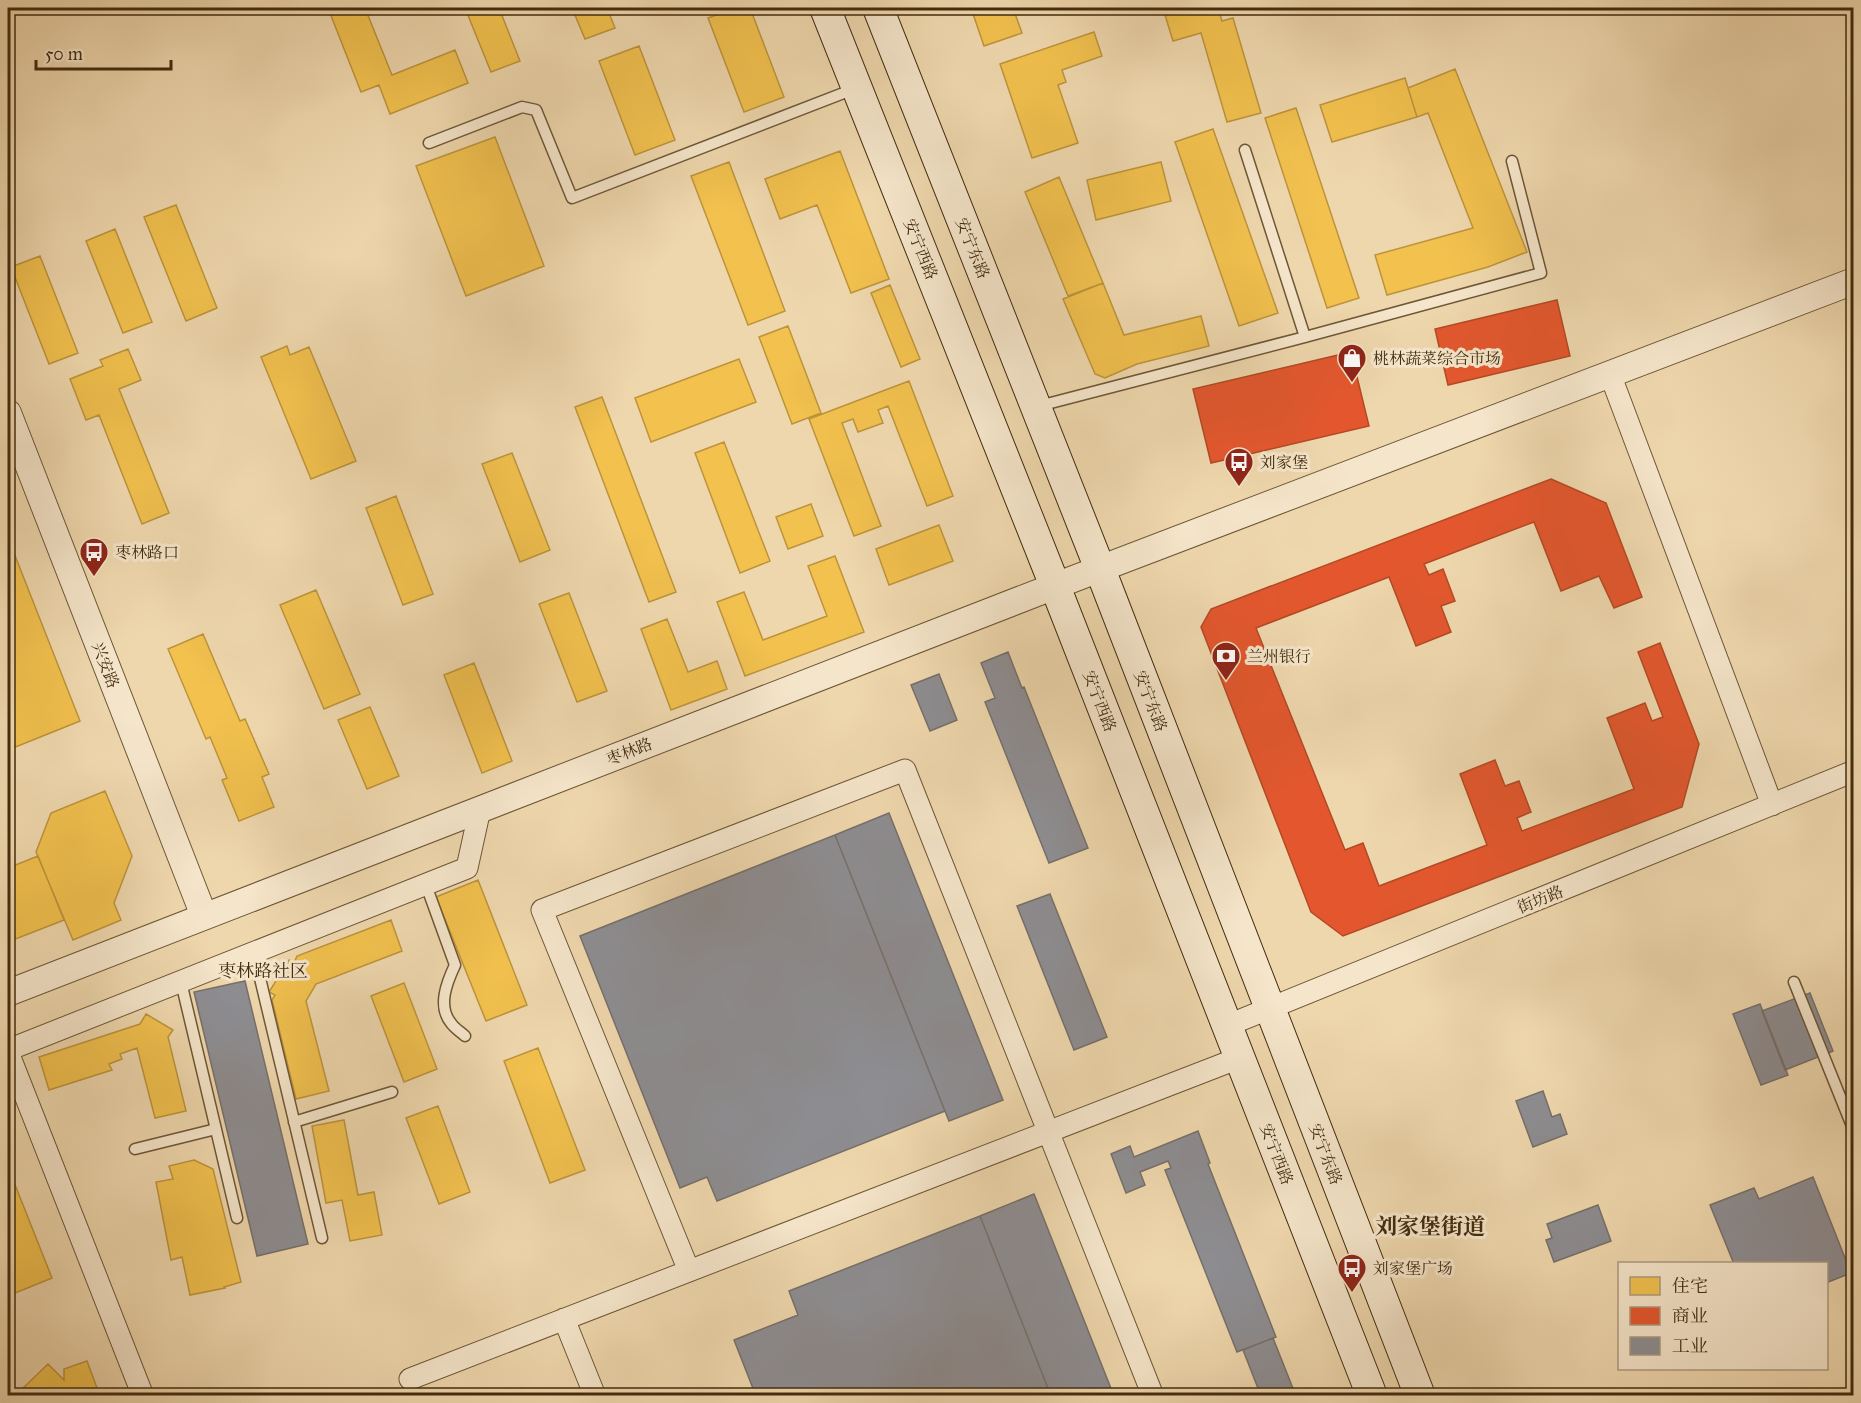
<svg xmlns="http://www.w3.org/2000/svg" width="1861" height="1403" font-family="'IM FELL Great Primer','Noto Serif SC',serif">
	<rect width="100%" height="100%" fill="#efd7ad"/>
	<filter id="stains"><feTurbulence type="fractalNoise" baseFrequency=".00333" numOctaves="4"/><feColorMatrix values="0 0 0 0 .2 0 0 0 0 .09 0 0 0 0 .02 0 0 0 .5 -.17"/></filter>
	<radialGradient id="worn" r=".72"><stop offset=".6" stop-color="#630" stop-opacity="0"/><stop offset="1" stop-color="#630" stop-opacity=".3"/></radialGradient>
	<path fill="#f2c14e" stroke="#bd943b" stroke-width="1.5" d="M328,8H365L392,75L455,50L468,83L390,114L379,85L361,92Z
		M465,8H499L520,61L491,72Z
		M572,8H607L615,28L585,39Z
		M736,8H750L784,97L744,112L708,18Z
		M971,8H1013L1022,33L984,46Z
		M1105,8H1133L1106,14Z
		M1192,8H1218L1222,21L1233,18L1261,113L1227,122L1201,33L1173,41L1165,15Z
		M1094,32L1102,56L1062,70L1066,82L1058,85L1078,143L1032,158L1000,64Z
		M639,46L675,140L635,155L599,61Z
		M1455,69L1527,252L1488,267L1387,295L1375,255L1473,228L1428,113L1417,117L1408,88Z
		M1405,78L1417,117L1332,142L1320,105Z
		M1296,108L1359,298L1327,308L1265,118Z
		M1213,129L1278,313L1239,326L1175,142Z
		M495,137L544,266L466,296L416,166Z
		M840,151L889,279L851,293L817,205L780,219L765,179Z
		M729,162L785,311L748,325L691,176Z
		M1161,162L1171,201L1096,220L1087,180Z
		M1059,177L1103,283L1068,296L1025,192Z
		M176,205L217,308L186,321L144,217Z
		M115,229L152,322L123,333L86,241Z
		M40,256L78,353L49,364L11,267Z
		M1103,283L1124,335L1201,316L1209,346L1137,364L1105,378L1095,374L1063,299Z
		M890,285L920,359L901,367L871,293Z
		M788,326L821,413L792,424L759,337Z
		M287,346L290,355L309,347L356,461L311,479L261,357Z
		M128,349L141,380L119,389L169,513L142,524L99,415L86,420L70,379L103,366L100,360Z
		M739,359L756,402L651,442L635,398Z
		M909,381L953,496L927,506L888,406L878,410L883,423L858,432L853,419L842,423L881,526L854,536L809,419Z
		M602,397L676,592L649,602L575,407Z
		M724,442L770,561L740,573L695,453Z
		M512,453L550,550L520,562L482,464Z
		M396,496L433,594L403,605L366,508Z
		M811,504L823,536L788,549L776,517Z
		M939,525L953,561L889,585L876,549Z
		M14,553L80,721L13,748L8,734V556Z
		M835,556L864,632L745,676L717,602L744,592L763,640L827,616L808,566Z
		M316,590L360,694L324,709L280,605Z
		M569,593L607,691L577,702L539,604Z
		M667,619L688,672L717,661L727,689L671,710L641,629Z
		M203,634L240,721L245,719L269,774L262,777L274,807L239,821L222,780L227,778L210,737L206,739L168,649Z
		M474,663L512,761L482,773L444,675Z
		M370,707L399,776L367,789L338,720Z
		M105,791L132,856L114,903L121,920L73,940L36,852L51,813Z
		M38,856L64,920L8,942V868Z
		M478,880L527,1005L486,1021L436,897Z
		M391,920L402,951L316,984L306,1001L329,1091L296,1099L272,1000L275,995L269,992L289,960L294,963L297,956Z
		M404,983L437,1069L404,1082L371,996Z
		M146,1014L173,1030L168,1037L186,1111L155,1118L137,1048L120,1054L122,1059L109,1064L112,1070L49,1090L39,1057L140,1024Z
		M538,1048L585,1170L550,1183L504,1061Z
		M438,1106L470,1192L439,1204L406,1118Z
		M344,1120L358,1195L374,1192L382,1235L350,1241L342,1200L326,1203L312,1126Z
		M194,1160L213,1169L241,1282L224,1287L225,1288L190,1295L182,1257L171,1260L156,1182L173,1179L169,1166Z
		M8,1167L52,1278L8,1296Z
		M87,1361L100,1396H26L21,1390L48,1364L64,1380V1369Z"/>
	<path fill="#e4572e" stroke="#b34a24" stroke-width="1.5" d="M1557,300L1570,356L1448,385L1435,329Z
		M1351,352L1369,426L1211,463L1193,389Z
		M1551,479L1606,503L1642,597L1614,608L1599,576L1561,591L1534,522L1424,564L1429,575L1443,569L1455,601L1441,606L1451,632L1416,646L1389,577L1256,628L1345,850L1363,843L1379,886L1487,845L1460,774L1495,760L1505,786L1519,781L1531,812L1517,818L1522,831L1634,789L1607,718L1645,703L1652,721L1663,717L1638,652L1660,643L1699,744L1682,807L1343,936L1311,912L1201,627L1211,609Z"/>
	<path fill="#8d8d92" stroke="#76706a" stroke-width="1.5" d="M1008,652L1022,688L1024,687L1088,848L1049,863L985,702L995,698L981,663Z
		M939,674L957,720L930,731L911,685Z
		M889,813L1003,1100L949,1121L835,835Z
		M835,835L945,1111L717,1201L707,1177L680,1188L580,936Z
		M1050,894L1107,1037L1074,1050L1017,906Z
		M245,981L308,1244L257,1256L194,992Z
		M1810,993L1833,1051L1785,1070L1762,1011Z
		M1760,1004L1788,1075L1761,1085L1733,1014Z
		M1543,1091L1552,1117L1560,1114L1567,1134L1533,1147L1516,1101Z
		M1198,1131L1210,1163L1208,1164L1276,1337L1237,1352L1165,1170L1171,1168L1168,1161L1140,1172L1145,1185L1126,1193L1111,1154L1130,1146L1134,1157Z
		M1813,1177L1851,1273L1826,1283V1264H1734L1710,1205L1754,1188L1759,1199Z
		M1034,1194L1114,1396H1051L980,1216Z
		M1598,1205L1611,1241L1554,1262L1546,1240L1552,1238L1547,1224Z
		M980,1216L1051,1396H756L734,1340L798,1315L789,1291Z
		M1273,1338L1296,1396H1261L1243,1350Z"/>
	<g fill="none" stroke-linecap="round" stroke-linejoin="round">
		<g stroke="#6d5736" stroke-width="13">
			<path id="service" d="M429,143L522,107L536,110L572,198L854,89
				M1245,150L1305,337
				M1039,406L1305,337L1541,273L1512,161
				M426,885L455,965C447,982 437,1006 451,1023C454,1028 461,1032 465,1036
				M254,953L322,1238
				M181,982L237,1218
				M1794,982L1854,1131
				M294,1122L392,1092
				M135,1149L216,1129"/>
		</g>
		<g stroke="#6d5736" stroke-width="23">
			<path id="minor" d="M1610,374L1772,805
				M1226,1026L1854,771
				M8,1050L467,868L480,809
				M8,1052L143,1396
				M689,1271L542,910L905,770L1153,1396
				M564,1319L595,1396
				M410,1379L1239,1058"/>
		</g>
		<g stroke="#6d5736" stroke-width="28">
			<path id="tertiary" d="M8,413L204,916
				M8,993L1055,586L1854,281"/>
		</g>
		<g stroke="#422c0e" stroke-width="32">
			<path id="secondary" d="M825,8L1055,586L1372,1396
				M878,8L1100,569L1420,1396"/>
		</g>
		<use href="#service" stroke="#f5e5ca" stroke-width="10"/>
		<use href="#minor" stroke="#f5e5ca" stroke-width="21"/>
		<use href="#tertiary" stroke="#f5e5ca" stroke-width="26"/>
		<use href="#secondary" stroke="#f5e5ca" stroke-width="30"/>
	</g>
	<defs>
		<g id="shop-pin" transform="scale(1.5)"><path d="M0 17L-7.5 6A9.5 9.5 0 1 1 7.5 6Z" fill="#8f2418" stroke="#f5e5ca"/><path d="M-5-2.5h2.3a2.7 3.5 0 0 1 5.4 0H5L5.5 6h-11ZM-1.5-2.5h3a1.5 2.3 0 0 0-3 0Z" fill="#fff"/></g>
		<g id="bus-pin" transform="scale(1.5)"><path d="M0 17L-7.5 6A9.5 9.5 0 1 1 7.5 6Z" fill="#8f2418" stroke="#f5e5ca"/><path d="M-5-6H5V4H4V6H2V4H-2V6H-4V4H-5ZM-3.5-4V0h7V-4ZM-3.5 1.2v1.5H-2V1.2ZM2 1.2v1.5H3.5V1.2Z" fill="#fff"/></g>
		<g id="bank-pin" transform="scale(1.5)"><path d="M0 17L-7.5 6A9.5 9.5 0 1 1 7.5 6Z" fill="#8f2418" stroke="#f5e5ca"/><path d="M-6-4H6V4H-6ZM0-2.3a2.3 2.3 0 1 0 0 4.6a2.3 2.3 0 1 0 0-4.6Z" fill="#fff"/></g>
	</defs>
	<g fill-rule="evenodd">
		<use href="#shop-pin" x="1352" y="358"/>
		<use href="#bus-pin" x="1239" y="462"/>
		<use href="#bus-pin" x="94" y="552"/>
		<use href="#bank-pin" x="1226" y="656"/>
		<use href="#bus-pin" x="1352" y="1268"/>
	</g>
	<g text-anchor="middle" stroke-width="6" stroke-linejoin="round" paint-order="stroke">
		<g font-size="16" fill="#422c0e" stroke="#f5e5ca">
			<text transform="translate(973 248) rotate(68)" y="6">安宁东路</text>
			<text transform="translate(921 249) rotate(68)" y="6">安宁西路</text>
			<text transform="translate(106 665) rotate(69)" y="6">兴安路</text>
			<text transform="translate(1100 701) rotate(69)" y="6">安宁西路</text>
			<text transform="translate(1151 701) rotate(69)" y="6">安宁东路</text>
			<text transform="translate(629 751) rotate(-21)" y="6">枣林路</text>
			<text transform="translate(1540 899) rotate(-22)" y="6">街坊路</text>
			<text transform="translate(1277 1154) rotate(69)" y="6">安宁西路</text>
			<text transform="translate(1326 1154) rotate(69)" y="6">安宁东路</text>
		</g>
		<g font-size="16" fill="#422c0e" stroke="#f5e5ca" text-anchor="start">
			<text x="1373" y="364">桃林蔬菜综合市场</text>
			<text x="1260" y="468">刘家堡</text>
			<text x="115" y="558">枣林路口</text>
			<text x="1247" y="662">兰州银行</text>
			<text x="1373" y="1274">刘家堡广场</text>
		</g>
		<g font-size="18" fill="#422c0e" stroke="#f5e5ca">
			<text x="263" y="977">枣林路社区</text>
		</g>
		<g font-size="22" font-weight="bold" fill="#422c0e" stroke="#f5e5ca">
			<text x="1430" y="1234">刘家堡街道</text>
		</g>
	</g>
	<rect width="1861" height="1403" fill="none" stroke="#efd7ad" stroke-width="30"/>
	<rect x="9" y="9" width="1843" height="1385" fill="none" stroke="#422c0e" stroke-width="3"/>
	<rect x="15" y="15" width="1831" height="1373" fill="none" stroke="#422c0e" stroke-width="1.5"/>
	<rect x="1618" y="1262" width="210" height="108" fill="#f5e5ca" stroke="#ad9b7f" stroke-width="1.5"/>
	<rect x="1630" y="1277" width="30" height="18" fill="#f2c14e" stroke="#ad9b7f" stroke-width="1.5"/>
	<text x="1672" y="1292" font-size="18" fill="#422c0e">住宅</text>
	<rect x="1630" y="1307" width="30" height="18" fill="#e4572e" stroke="#ad9b7f" stroke-width="1.5"/>
	<text x="1672" y="1322" font-size="18" fill="#422c0e">商业</text>
	<rect x="1630" y="1337" width="30" height="18" fill="#8d8d92" stroke="#ad9b7f" stroke-width="1.5"/>
	<text x="1672" y="1352" font-size="18" fill="#422c0e">工业</text>
	<path d="M36 60v9h135v-9" fill="none" stroke="#422c0e" stroke-width="3"/>
	<text x="45" y="60" font-size="18" fill="#422c0e" stroke="#f5e5ca" stroke-width="4.5" paint-order="stroke">50 m</text>
	<rect width="100%" height="100%" filter="url(#stains)"/>
	<rect width="100%" height="100%" fill="url(#worn)"/>
</svg>
